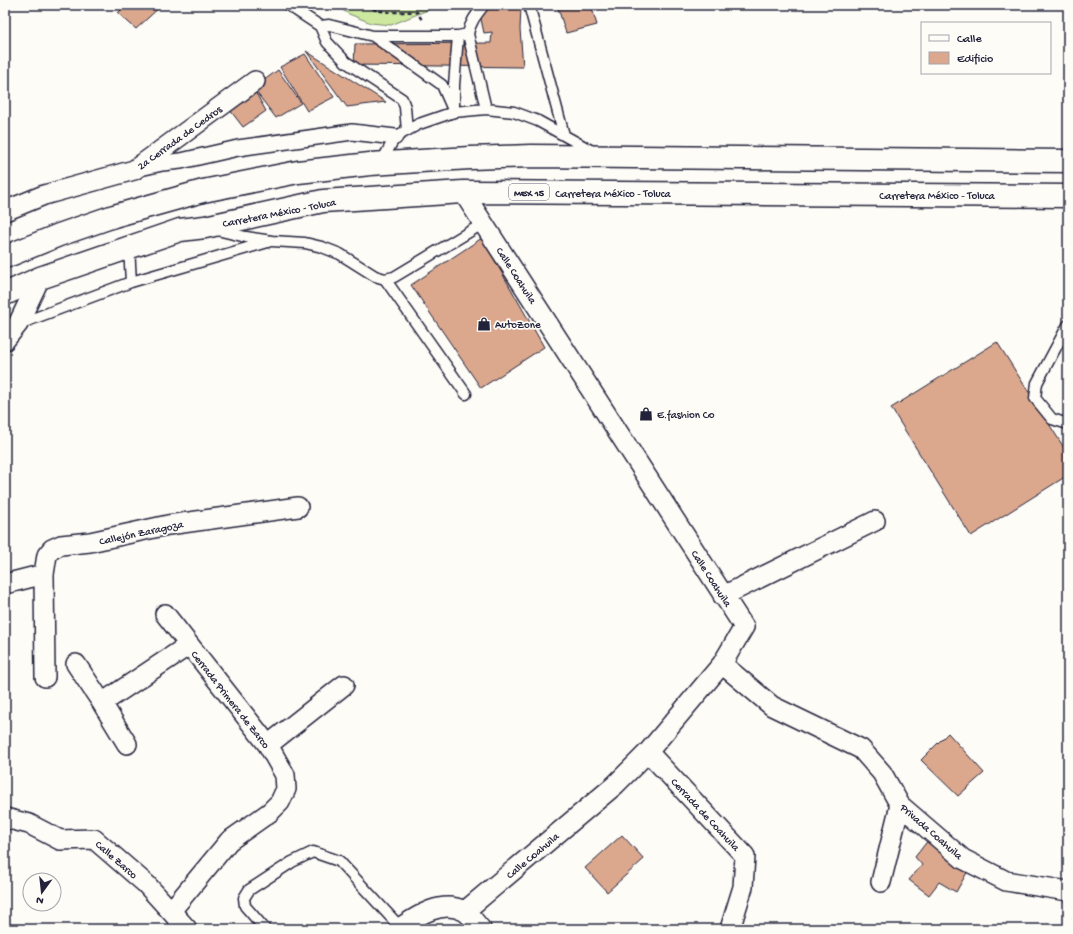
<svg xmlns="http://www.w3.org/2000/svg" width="1073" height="934" font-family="'Gochi Hand',sans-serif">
	<rect width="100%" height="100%" fill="#fdfcf7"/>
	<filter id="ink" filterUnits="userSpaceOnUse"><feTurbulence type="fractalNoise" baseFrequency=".025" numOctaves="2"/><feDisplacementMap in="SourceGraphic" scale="8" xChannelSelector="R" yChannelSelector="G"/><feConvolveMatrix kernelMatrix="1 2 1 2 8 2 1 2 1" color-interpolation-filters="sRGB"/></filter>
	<g filter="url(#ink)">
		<path fill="#cde89f" stroke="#78856d" d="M334,5H440L391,25L371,23L349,14Z"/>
		<path fill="#dba88e" stroke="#22223b" d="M126,5H162L136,29L118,13Z
			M557,5H591L597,25L566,33Z
			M521,7L520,29L523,67L354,65L355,44L491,43L492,32L484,33L479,10Z
			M306,51L386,102L347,107Z
			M305,54L334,97L307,111L280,67Z
			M278,70L301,103L276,118L253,88Z
			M253,88L266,111L243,127L226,105Z
			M482,238L544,347L481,388L411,285Z
			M997,342L1068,454V475L971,536L891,408Z
			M948,733L984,773L958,796L921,760Z
			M622,835L644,859L607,892L585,868Z
			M929,839L969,869L956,892L939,882L929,895L909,880L922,865L915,857Z"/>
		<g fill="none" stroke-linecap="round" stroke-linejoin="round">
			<g stroke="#22223b" stroke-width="13">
				<path id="service" d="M288,5L320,26L327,42L346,62L402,99L405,107L407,131
					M484,5C477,14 470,22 468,34L486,109
					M529,5L564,135
					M320,26L329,25L373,36L442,85L454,112
					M373,36H458
					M454,108V85L458,36L468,34
					M381,163L395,137L419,124L454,112L486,109L514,112L538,121L594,152
					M217,230L246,237L272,241L305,243L322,247L340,254L375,276L385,279L394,277L484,223
					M129,247L131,282
					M385,279L466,394
					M19,324L131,282L268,242
					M1068,325L1037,383L1035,398L1052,419L1068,424
					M265,929L245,906L244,898L249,890L292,862L313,852L339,861L400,927"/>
			</g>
			<g stroke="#22223b" stroke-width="18">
				<path id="pedestrian" d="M140,168L162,163L181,161L238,148L352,132L395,137"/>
			</g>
			<g stroke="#22223b" stroke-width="22">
				<path id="minor" d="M463,192L744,627L722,664L648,752L615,785L465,911
					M5,211L44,195L134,170L255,81
					M5,340L18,324L40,278
					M5,584L44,574
					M723,596L875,521
					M165,614L268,745L285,775L286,789L280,802L270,812L229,841L171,911
					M76,664L102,703L127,744
					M722,664L772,706L861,749L882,773L900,805L963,859L1006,881L1068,891
					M45,677L44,574L47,555L52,549L61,545L90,542L168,525L298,507
					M102,703L189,645
					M268,745L344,685
					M648,752L745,856L743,887L730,929
					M5,818L29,824L60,840L94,839L146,884L187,929
					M881,882L900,805
					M398,929C416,917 441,899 464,911C470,914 476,924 481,929"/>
			</g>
			<g stroke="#22223b" stroke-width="25">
				<path id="primary" d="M5,257L59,235L114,216L203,191L298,172L370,164L470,158L531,156L1068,161
					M5,294L40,278L180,230L205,227L323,201L463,192L1068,196"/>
			</g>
			<path stroke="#22223b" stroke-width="2.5" stroke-dasharray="4 3" stroke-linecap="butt" d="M367,5C376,15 404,11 417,12L422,20"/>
			<use href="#service" stroke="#fdfcf7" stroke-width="10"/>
			<use href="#pedestrian" stroke="#fdfcf7" stroke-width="15"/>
			<use href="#minor" stroke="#fdfcf7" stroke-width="19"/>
			<use href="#primary" stroke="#fdfcf7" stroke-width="22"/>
		</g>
	</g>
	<defs>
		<g id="shop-bare" transform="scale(1.08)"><path d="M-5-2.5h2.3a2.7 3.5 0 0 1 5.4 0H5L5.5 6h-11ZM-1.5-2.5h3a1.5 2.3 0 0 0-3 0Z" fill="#22223b" stroke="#fdfcf7" stroke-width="2.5" paint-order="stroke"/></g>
	</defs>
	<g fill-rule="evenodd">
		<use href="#shop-bare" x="484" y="324"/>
		<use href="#shop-bare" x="646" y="414"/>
	</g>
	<g text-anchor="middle" stroke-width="3.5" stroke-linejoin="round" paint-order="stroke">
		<rect fill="#fdfcf7" stroke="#646373" stroke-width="1" x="509" y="184" width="40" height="16" rx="3"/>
		<g font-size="10" font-weight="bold" fill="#22223b">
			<text x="529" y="196">MEX 15</text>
		</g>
		<g font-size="11" fill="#22223b" stroke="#fdfcf7">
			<text transform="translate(179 137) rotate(-36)" y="4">2a Cerrada de Cedros</text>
			<text x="613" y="197">Carretera México - Toluca</text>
			<text x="937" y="199">Carretera México - Toluca</text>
			<text transform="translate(279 212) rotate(-11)" y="4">Carretera México - Toluca</text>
			<text transform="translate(517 275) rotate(57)" y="4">Calle Coahuila</text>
			<text transform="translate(141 532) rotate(-12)" y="4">Callejón Zaragoza</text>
			<text transform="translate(712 578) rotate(57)" y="4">Calle Coahuila</text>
			<text transform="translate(231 699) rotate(52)" y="4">Cerrada Primera de Zarco</text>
			<text transform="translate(706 814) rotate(47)" y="4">Cerrada de Coahuila</text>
			<text transform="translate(932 831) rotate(41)" y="4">Privada Coahuila</text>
			<text transform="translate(532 855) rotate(-40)" y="4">Calle Coahuila</text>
			<text transform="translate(117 859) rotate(41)" y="4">Calle Zarco</text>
		</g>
		<g font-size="11" fill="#22223b" stroke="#fdfcf7" text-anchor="start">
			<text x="495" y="328">AutoZone</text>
			<text x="657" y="418">E.fashion Co</text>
		</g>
	</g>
	<rect width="1073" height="934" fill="none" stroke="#fdfcf7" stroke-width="20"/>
	<rect x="10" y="10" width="1053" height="914" fill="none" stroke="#22223b" stroke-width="1.5" filter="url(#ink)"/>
	<rect x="921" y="22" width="130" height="52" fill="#fdfcf7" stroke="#a5a5ac"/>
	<rect x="929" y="35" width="20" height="6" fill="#fdfcf7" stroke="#a5a5ac"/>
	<text x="957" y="42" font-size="12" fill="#22223b">Calle</text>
	<rect x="929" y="52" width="20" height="12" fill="#dba88e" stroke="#a5a5ac"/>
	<text x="957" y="62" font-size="12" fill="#22223b">Edificio</text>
	<g transform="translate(42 892) rotate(195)"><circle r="19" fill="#fdfcf7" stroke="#a5a5ac"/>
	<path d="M0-3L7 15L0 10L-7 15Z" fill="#22223b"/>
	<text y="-6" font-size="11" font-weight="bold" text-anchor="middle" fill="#22223b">N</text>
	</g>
</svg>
